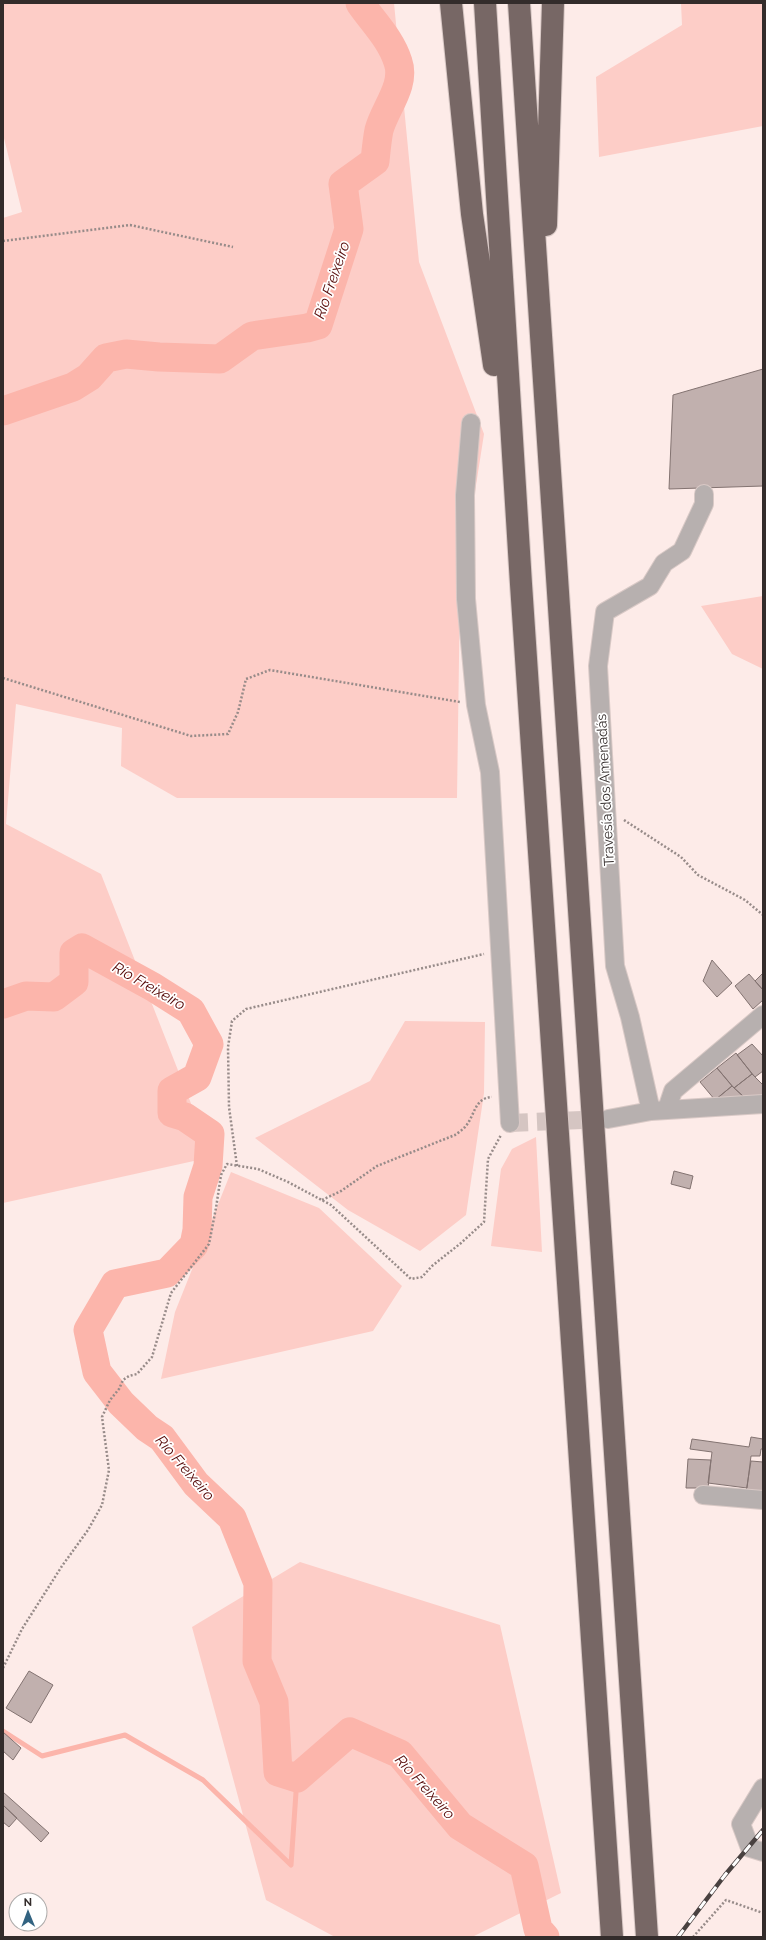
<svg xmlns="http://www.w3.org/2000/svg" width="766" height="1940" font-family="Raleway,sans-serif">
	<rect width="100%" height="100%" fill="#fdebe8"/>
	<path fill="#fdcdc7" d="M3,3H394L419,262L484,434L460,588L457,798H177L121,766L122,728L16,704L6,824L101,874L212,1157L3,1203V218L22,212L3,134Z
		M681,3H763V126L599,157L596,77L682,25Z
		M763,596V669L732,654L701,606Z
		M405,1021L485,1022L484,1093L466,1215L420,1251L348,1210L255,1138L370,1081Z
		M536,1137L542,1252L491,1246L501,1169L512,1149Z
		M231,1172L319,1208L402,1286L373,1331L161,1379L175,1312Z
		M300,1562L500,1625L561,1893L472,1937H335L266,1900L192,1627Z"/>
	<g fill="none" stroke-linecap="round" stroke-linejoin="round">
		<path stroke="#fcb5ab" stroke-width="5" d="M3,1731L42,1756L125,1735L203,1780L291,1865L297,1778"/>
		<path stroke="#fcb5ab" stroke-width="29" d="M3,411L73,387L89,377L106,358L126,354L159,357L220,359L252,336L307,328L318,325L349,229L343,184L375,161C376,151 377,140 379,130C385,108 406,85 398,62C391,39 373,22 360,3
			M3,1004L26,996L54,997L74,982V953L82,948L153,987L191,1011L209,1044L197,1077L172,1091V1113L185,1117L210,1134L208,1166L198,1197L197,1230L194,1245L167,1273L115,1284L88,1330L97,1372L121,1403L147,1428L162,1438L196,1484L232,1518L258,1583L257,1661L274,1702L278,1772L297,1778L350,1732L400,1754L460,1826L524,1866L538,1929L545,1937"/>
	</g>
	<path fill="#c1b0ae" stroke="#837371" d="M763,369V486L669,489L673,395Z
		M712,960L732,983L717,997L703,981Z
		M763,973V990L755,981Z
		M749,974L763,990V1000L753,1009L735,986Z
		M752,1044L763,1056V1071L755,1077L737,1055Z
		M736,1053L752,1074L734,1088L717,1068Z
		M717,1068L732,1086L715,1100L700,1082Z
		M752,1074L763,1085V1095L744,1097L734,1088Z
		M732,1086L744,1097L715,1100Z
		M674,1171L693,1176L690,1189L671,1184Z
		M751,1437L763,1439V1449H761L760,1456H751L747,1488L708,1483L712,1452L690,1449L692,1439L749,1447Z
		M688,1459L711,1460L708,1488H686Z
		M751,1461L763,1462V1494L746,1492Z
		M29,1671L53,1685L31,1723L6,1708Z
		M3,1732L21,1748L13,1760L3,1751Z
		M3,1792L49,1833L41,1842L3,1805Z
		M3,1805L17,1818L9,1827L3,1822Z"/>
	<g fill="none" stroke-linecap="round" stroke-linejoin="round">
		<path stroke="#d5c5c2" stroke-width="18" stroke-dasharray="18 9" stroke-linecap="butt" d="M510,1123L605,1119"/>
		<g stroke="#d9c9c6" stroke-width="20">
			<path id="street" d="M471,423L465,495L466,599L476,705L490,772L510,1123
				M704,494V504L682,551L664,563L650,586L605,612L598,666L615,966L630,1017L651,1111L763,1104
				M667,1109L673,1091L763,1015
				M608,1119L651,1111
				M703,1495L763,1500
				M763,1788L741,1824L750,1848L763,1852"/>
		</g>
		<g stroke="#d9c9c6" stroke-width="24">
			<path id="highway" d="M451,3L472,214L494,365
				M485,3L521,584L612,1937
				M519,3L647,1937
				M546,225L553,3"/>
		</g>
		<path stroke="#978b89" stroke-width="2.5" stroke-dasharray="2 2" stroke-linecap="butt" d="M3,241L130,225L233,247
			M3,678L191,736L228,734L238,712L246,679L270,670L460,702
			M624,820L681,857L698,875L745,900L763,915
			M237,1166L229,1107L228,1047L232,1021L246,1009L484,954
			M322,1200L341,1191L377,1166L455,1135C458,1133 462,1130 465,1127C475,1116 474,1098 492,1097
			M3,1668L22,1629L62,1566L88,1530L102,1505L109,1470L102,1417L110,1400L119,1389L123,1380L129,1376L137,1374L152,1357L171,1293L209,1244L216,1208L221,1175L227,1164L258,1169L288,1182L331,1205L411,1279L422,1277L432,1266L461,1243L484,1222L488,1159L501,1135
			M693,1937L726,1900L763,1913"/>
		<use href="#street" stroke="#b7b0af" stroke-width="18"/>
		<use href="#highway" stroke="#776765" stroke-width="22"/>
		<g stroke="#494140" stroke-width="4.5">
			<path id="rail" d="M678,1937L725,1875L763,1830"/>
		</g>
		<use href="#rail" stroke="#fff" stroke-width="3" stroke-dasharray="9" stroke-linecap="butt"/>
	</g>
	<g text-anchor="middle" stroke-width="3.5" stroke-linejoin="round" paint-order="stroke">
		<g font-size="14" fill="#332c2b" stroke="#fff">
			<text transform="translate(605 790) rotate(-93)" y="5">Travesía dos Amenadás</text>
		</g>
		<g font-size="15" font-style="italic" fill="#550807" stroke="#fff">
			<text transform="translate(332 280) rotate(-71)" y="5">Río Freixeiro</text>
			<text transform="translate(149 986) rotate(30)" y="5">Río Freixeiro</text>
			<text transform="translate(185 1468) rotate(49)" y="5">Río Freixeiro</text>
			<text transform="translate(425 1787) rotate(48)" y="5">Río Freixeiro</text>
		</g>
	</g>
	<rect width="766" height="1940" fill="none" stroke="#332c2b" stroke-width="8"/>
	<g transform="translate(28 1912) rotate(359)"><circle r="19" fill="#ffffff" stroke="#adabaa"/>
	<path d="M0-3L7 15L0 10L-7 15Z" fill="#326381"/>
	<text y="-6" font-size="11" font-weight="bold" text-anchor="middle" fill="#332c2b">N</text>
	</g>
</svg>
